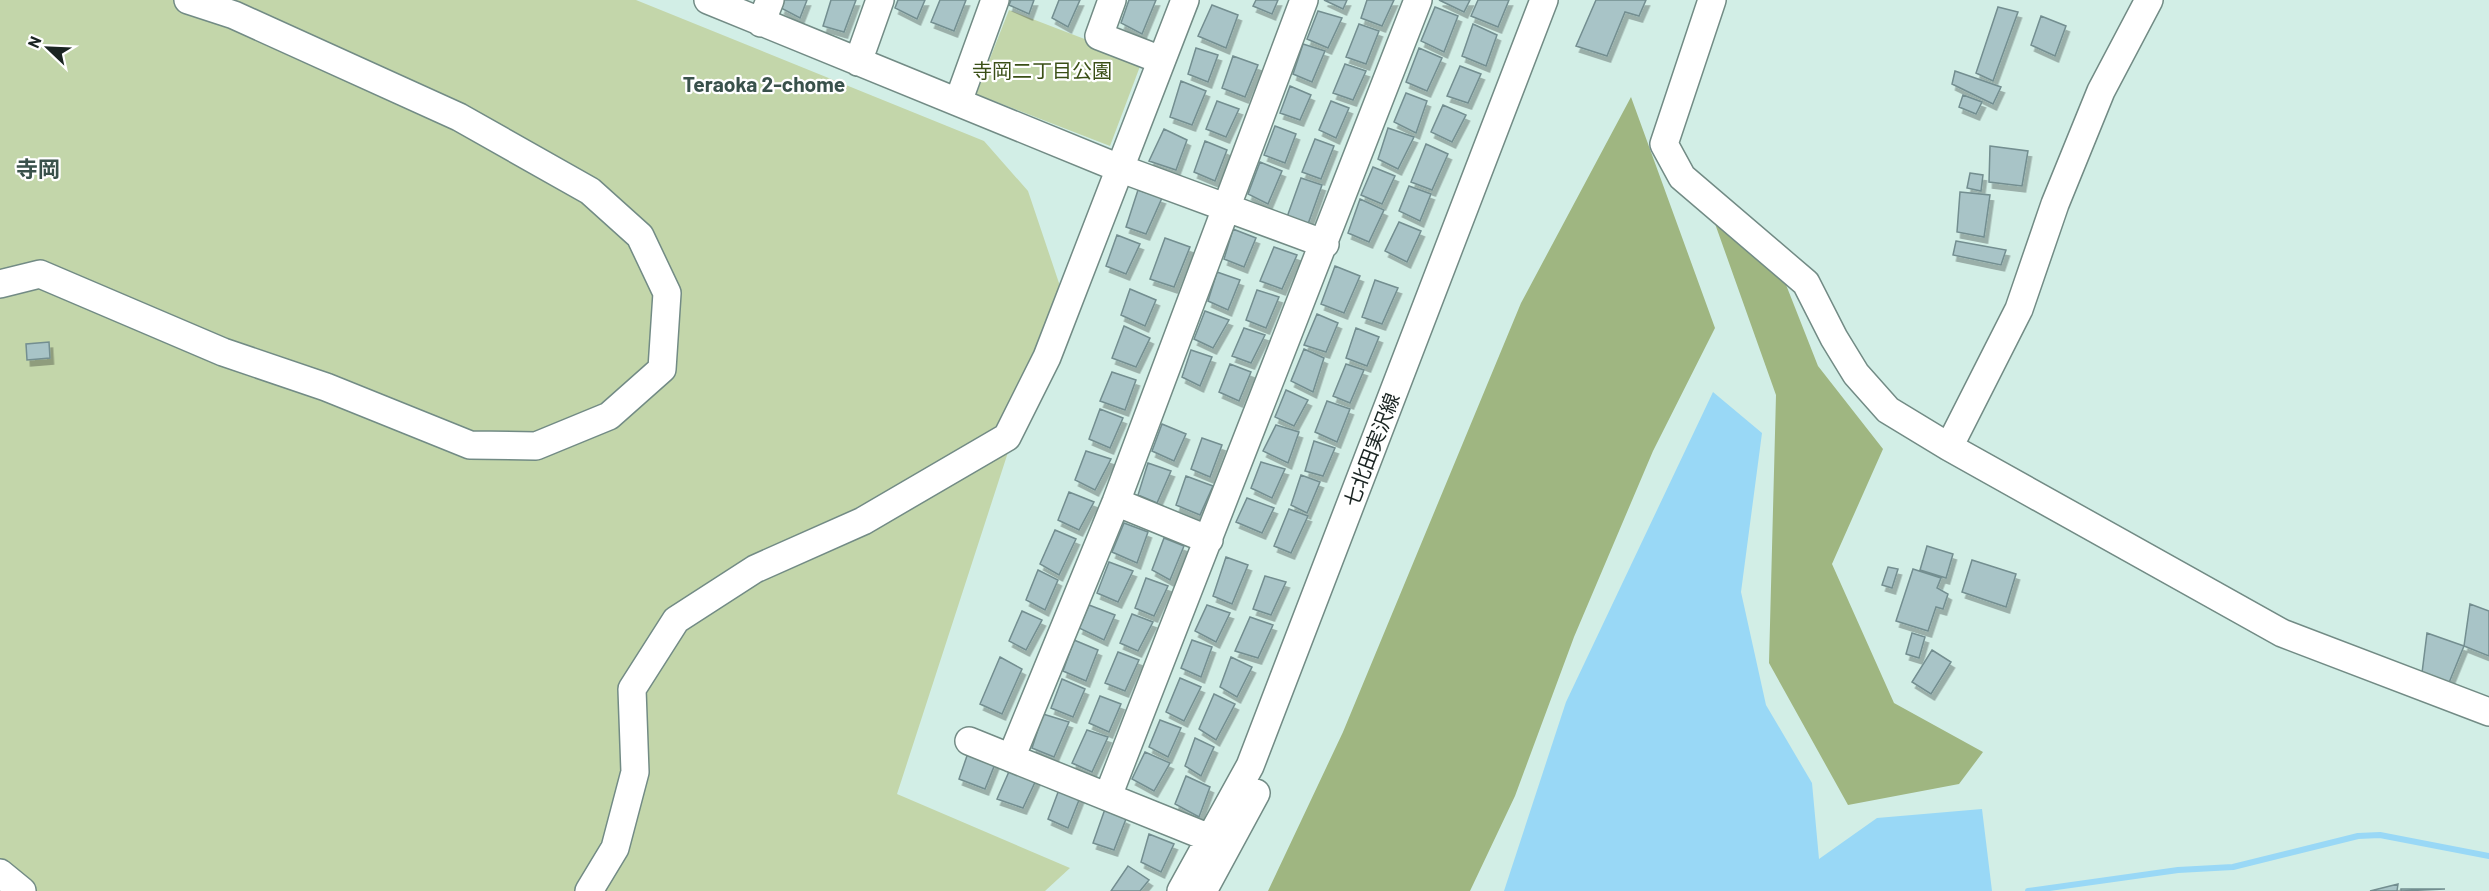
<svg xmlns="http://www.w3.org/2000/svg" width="2489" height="891" font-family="Barlow,'Noto Sans JP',sans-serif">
	<defs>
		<filter id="shadow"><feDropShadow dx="3.5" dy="6" stdDeviation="0" flood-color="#0004"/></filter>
	</defs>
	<rect width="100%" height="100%" fill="#d2eee6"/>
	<path fill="#c3d6aa" d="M0,0H636L984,141L1028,191L1061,289L897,794L1070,868L1045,891H0Z
		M1009,10L1142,61L1110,146L976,94Z"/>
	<path fill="#9fb681" d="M1631,97L1715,328L1653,451L1574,637L1515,796L1470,891H1268L1343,732L1521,303Z
		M1708,204L1781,272L1818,366L1883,449L1832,564L1894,703L1983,752L1959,784L1848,805L1769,663L1776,395Z"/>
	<path fill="#99d8f6" d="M1713,392L1762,433L1741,592L1766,705L1812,783L1819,859L1877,818L1982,809L1992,891H1504L1566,702Z"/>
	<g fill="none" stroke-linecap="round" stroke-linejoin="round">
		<path stroke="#99d8f6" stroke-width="6" d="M2028,891L2178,870L2233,867L2358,836L2380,835L2489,856"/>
	</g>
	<path fill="#a8c4c7" stroke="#738e90" stroke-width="1.5" filter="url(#shadow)" d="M784,0H807L800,18L781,8Z
		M831,0H856L844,32L823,26Z
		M898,0H925L917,19L895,8Z
		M940,0H966L954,31L931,22Z
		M1011,0H1034L1029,14L1009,5Z
		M1059,0H1080L1068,27L1052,18Z
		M1129,0H1156L1142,34L1121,23Z
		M1256,0H1278L1272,14L1253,6Z
		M1324,0H1347L1343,9Z
		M1367,0H1394L1382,26L1361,18Z
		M1439,0H1470L1464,12Z
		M1478,0H1509L1498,27L1471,16Z
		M1596,0H1646L1639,16L1625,12L1607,56L1576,46Z
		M1212,5L1238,15L1226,48L1198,36Z
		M1435,7L1458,16L1444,52L1421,41Z
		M1998,7L2018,12L1993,81L1976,73Z
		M1318,11L1342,18L1328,48L1307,39Z
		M2041,16L2066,26L2055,56L2031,45Z
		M1359,24L1379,31L1366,64L1346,57Z
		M1473,24L1497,35L1486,66L1462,56Z
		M1303,44L1325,51L1312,82L1293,74Z
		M1196,48L1218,55L1208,82L1188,74Z
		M1419,48L1442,58L1427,91L1406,82Z
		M1233,56L1258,65L1245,97L1222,88Z
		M1345,64L1366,71L1353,100L1333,93Z
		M1460,66L1481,74L1468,103L1447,96Z
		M1955,71L2001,87L1993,104L1952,84Z
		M1181,81L1206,91L1192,125L1170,117Z
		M1290,86L1311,95L1300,120L1280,113Z
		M1406,93L1427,101L1416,133L1394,122Z
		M1963,95L1982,102L1976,114L1959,107Z
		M1217,101L1239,109L1226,137L1206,129Z
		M1331,101L1349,108L1336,138L1319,130Z
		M1443,105L1466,115L1452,142L1431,132Z
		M1275,126L1296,134L1285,163L1264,155Z
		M1388,128L1414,137L1398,169L1378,159Z
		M1164,129L1187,140L1176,170L1149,161Z
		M1315,139L1334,146L1321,179L1302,172Z
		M1205,141L1227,150L1215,181L1194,172Z
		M1426,144L1448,154L1432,190L1411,182Z
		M1990,146L2028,151L2022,186L1989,182Z
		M1260,162L1282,171L1268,204L1248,194Z
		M1373,167L1395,176L1382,204L1361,195Z
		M1970,173L1983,175L1981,191L1967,188Z
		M1301,178L1322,185L1308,224L1287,217Z
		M1409,186L1431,194L1420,221L1399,211Z
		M1138,190L1162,198L1146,234L1126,227Z
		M1960,192L1990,195L1984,237L1957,232Z
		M1360,199L1384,210L1369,242L1348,233Z
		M1399,222L1421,231L1407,262L1385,251Z
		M1233,229L1256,238L1244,267L1224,259Z
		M1117,235L1140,244L1126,274L1106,266Z
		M1165,238L1190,247L1174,287L1150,279Z
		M1956,241L2006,250L2001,265L1953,255Z
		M1274,247L1297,255L1282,289L1260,281Z
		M1335,266L1360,276L1344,313L1321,304Z
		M1217,272L1240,280L1228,310L1208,301Z
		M1375,280L1398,288L1382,324L1362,317Z
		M1130,289L1156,300L1145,326L1121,315Z
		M1257,290L1279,297L1266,328L1246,320Z
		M1205,311L1229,320L1213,348L1194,339Z
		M1317,314L1338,323L1326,352L1304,345Z
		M1124,326L1150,338L1136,367L1112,358Z
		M1244,328L1265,335L1251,363L1232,356Z
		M1356,328L1379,337L1367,366L1346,358Z
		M49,342L50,358L27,360L26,344Z
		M1304,349L1324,358L1313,392L1291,381Z
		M1191,350L1212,357L1200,386L1182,377Z
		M1230,364L1251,372L1239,401L1219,392Z
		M1346,364L1364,370L1350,403L1333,396Z
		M1112,372L1136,380L1125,410L1100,401Z
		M1286,390L1308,400L1294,426L1275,417Z
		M1327,401L1350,409L1337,442L1315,432Z
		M1100,409L1123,418L1110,448L1089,439Z
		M1162,424L1186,434L1174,461L1152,451Z
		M1276,425L1299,432L1288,463L1263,451Z
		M1202,438L1222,445L1210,477L1191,469Z
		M1314,441L1335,448L1323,476L1305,471Z
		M1086,451L1111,459L1095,490L1075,480Z
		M1261,462L1285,469L1272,498L1251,488Z
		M1148,463L1171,471L1157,503L1138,495Z
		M1301,475L1320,482L1307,513L1291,505Z
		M1186,476L1213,486L1200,515L1176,505Z
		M1069,492L1094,502L1079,530L1058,520Z
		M1247,498L1274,508L1262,533L1236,522Z
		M1289,509L1308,516L1291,553L1274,546Z
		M1124,523L1148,532L1137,563L1112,552Z
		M1055,530L1076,539L1059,575L1040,564Z
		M1164,538L1184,546L1170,580L1152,570Z
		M1927,546L1953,554L1946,578L1920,570Z
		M1226,557L1248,565L1232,604L1213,596Z
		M1972,560L2016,574L2006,607L1962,592Z
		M1109,562L1133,571L1118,602L1097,593Z
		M1888,567L1898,569L1892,588L1882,585Z
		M1913,569L1941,578L1937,588L1948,594L1943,609L1936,607L1928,631L1896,621Z
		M1038,570L1058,580L1045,610L1026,600Z
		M1265,576L1286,582L1271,615L1253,609Z
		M1146,578L1168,586L1154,616L1135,608Z
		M2470,604L2489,611V656L2464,646Z
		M1089,605L1115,615L1104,640L1079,628Z
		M1207,605L1230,613L1216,642L1195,631Z
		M1022,611L1042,620L1026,650L1009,641Z
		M1132,614L1153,622L1138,651L1120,643Z
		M1250,617L1273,625L1258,658L1235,651Z
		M1912,633L1925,637L1919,658L1906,654Z
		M2427,633L2464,646L2444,695L2422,673Z
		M1074,640L1098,650L1086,681L1063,671Z
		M1192,640L1212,647L1201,677L1181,668Z
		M1932,650L1951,662L1931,694L1912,682Z
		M1118,652L1139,660L1125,691L1105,683Z
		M1000,657L1022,669L1002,714L980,704Z
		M1231,657L1252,667L1237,697L1220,687Z
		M1180,678L1201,687L1184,721L1166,712Z
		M1062,679L1085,689L1073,717L1051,708Z
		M1214,694L1235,704L1216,740L1199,729Z
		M1100,696L1121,704L1109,732L1089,723Z
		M1043,714L1069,722L1054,757L1032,748Z
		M1160,720L1181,728L1168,757L1149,747Z
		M1087,730L1108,737L1092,772L1072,763Z
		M1195,738L1214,747L1201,776L1185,766Z
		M969,750L997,759L985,789L959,779Z
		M1145,752L1170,763L1154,791L1132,779Z
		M1011,767L1037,778L1023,808L997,799Z
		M1186,776L1210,787L1199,817L1175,804Z
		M1060,787L1081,795L1068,828L1048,819Z
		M1105,809L1126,819L1114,850L1093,843Z
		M1149,834L1174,844L1161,872L1141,862Z
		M1128,866L1149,880L1140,891H1111Z
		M2398,884L2397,891H2370Z
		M2401,889H2445L2401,891Z"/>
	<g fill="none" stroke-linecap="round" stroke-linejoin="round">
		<g stroke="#728b85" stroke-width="30">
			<path id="minor" d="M708,0L1119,168L1325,244
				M1112,0L1099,36L1161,60
				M1712,0L1664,144L1682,177L1806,283L1834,338L1856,374L1888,410L1949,447
				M2149,0L2101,91L2055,204L2019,309L1949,447L2282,633L2489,712
				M761,23L770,0
				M858,62L880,0
				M958,102L995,0
				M0,284L40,274L223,352L326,387L470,445L536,446L609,416L662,369L667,293L640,236L590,191L459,117L234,15L188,0
				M1116,502L1209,540
				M969,741L1227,845
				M1011,758L1116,502L1304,0
				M1108,796L1418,0
				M0,873L22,891
				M589,891L615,848L635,772L632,689L676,620L755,569L863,521L1007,437L1047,357L1185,0
				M1181,891L1250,766L1544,0
				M1203,891L1256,793"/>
		</g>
		<use href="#minor" stroke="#fff" stroke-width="27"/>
	</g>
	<g text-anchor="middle" stroke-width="4.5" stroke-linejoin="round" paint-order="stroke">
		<g font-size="20" fill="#3a4f16" stroke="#fff">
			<text x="1042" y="78">寺岡二丁目公園</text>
		</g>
		<g font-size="20" fill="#1a2422" stroke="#fff">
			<text transform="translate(1372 450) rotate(-69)" y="7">七北田実沢線</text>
		</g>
		<g font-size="21" font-weight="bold" fill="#39514b" stroke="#fff">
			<text x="764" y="92">Teraoka 2-chome</text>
		</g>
		<g font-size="22" font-weight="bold" fill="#39514b" stroke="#fff">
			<text x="38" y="177">寺岡</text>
		</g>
	</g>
	<g transform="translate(48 48) rotate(293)" stroke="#ffffff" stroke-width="4.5" paint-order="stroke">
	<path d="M0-4.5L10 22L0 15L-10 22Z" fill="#1a2422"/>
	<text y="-9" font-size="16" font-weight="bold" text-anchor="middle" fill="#1a2422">N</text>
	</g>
</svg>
